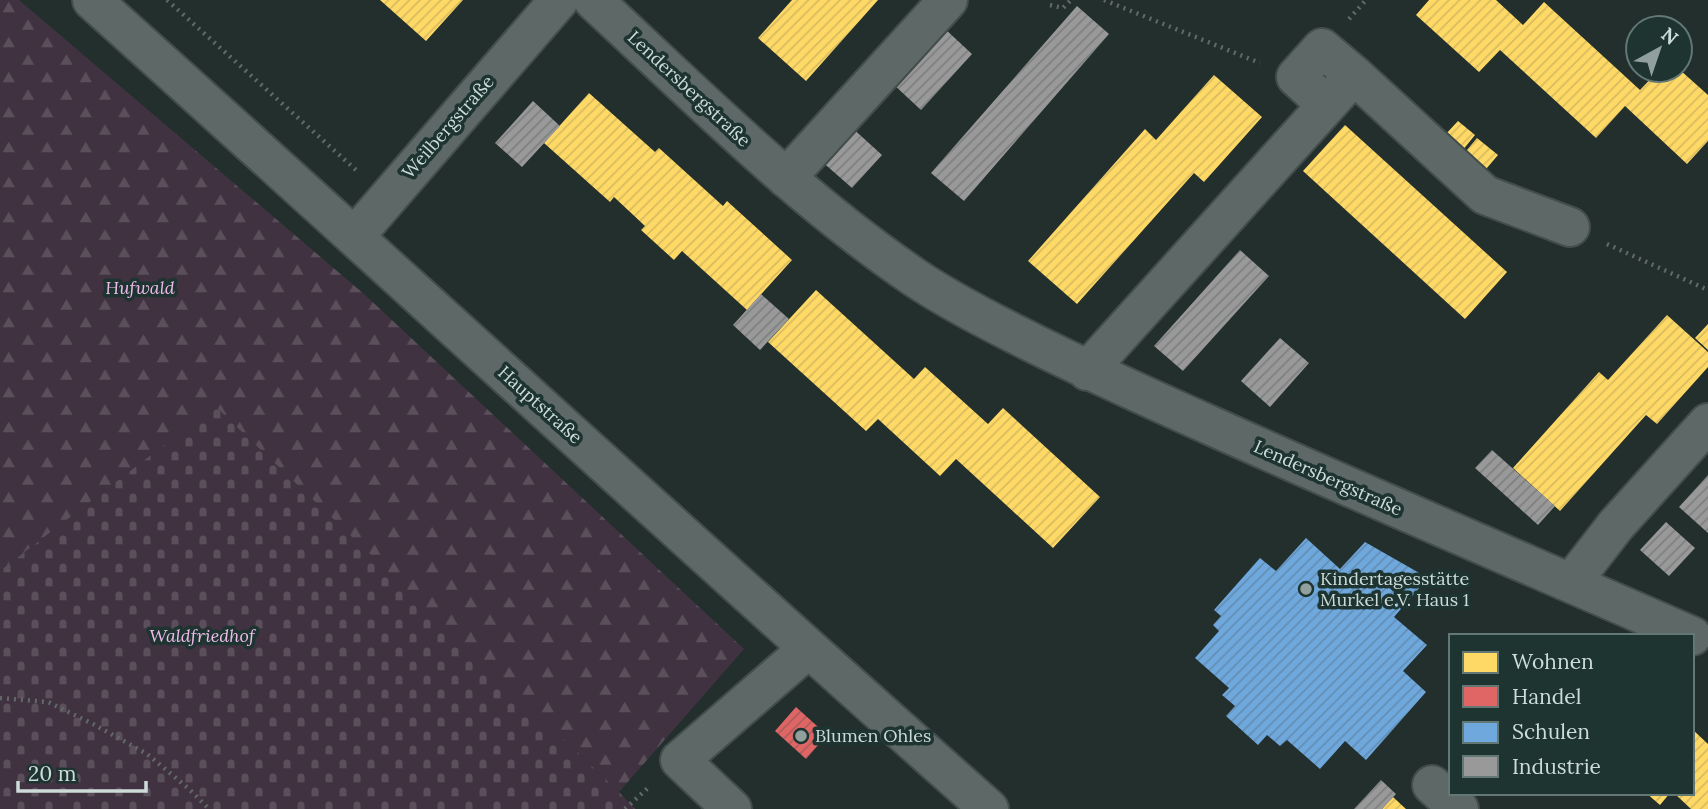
<svg xmlns="http://www.w3.org/2000/svg" width="1708" height="809" font-family="Lora,serif">
	<defs>
		<pattern id="forest-firs" width="22" height="20" patternUnits="userSpaceOnUse" patternTransform="scale(1.75)"><rect width="22" height="20" fill="#413241"/><path d="M5 1l3.5 6h-7zM16 11l3.5 6h-7z" fill="#5b4f5c"/></pattern>
		<pattern id="cemetery-stones" width="16" height="16" patternUnits="userSpaceOnUse" patternTransform="scale(1.75)"><rect width="16" height="16" fill="#413241"/><path d="M2 7V4a2 2 0 0 1 4 0v3zM10 15v-3a2 2 0 0 1 4 0v3z" fill="#5b4f5c"/></pattern>
		<pattern id="homes-hatch" width="6" height="6" patternUnits="userSpaceOnUse" patternTransform="scale(1.75)"><rect width="6" height="6" fill="#ffd966"/><path d="M-1 1l2-2M0 6l6-6M5 7l2-2" fill="none" stroke="#d8bb5f"/></pattern>
		<pattern id="shops-hatch" width="6" height="6" patternUnits="userSpaceOnUse" patternTransform="scale(1.75)"><rect width="6" height="6" fill="#e06666"/><path d="M-1 1l2-2M0 6l6-6M5 7l2-2" fill="none" stroke="#af5b5b"/></pattern>
		<pattern id="schools-hatch" width="6" height="6" patternUnits="userSpaceOnUse" patternTransform="scale(1.75)"><rect width="6" height="6" fill="#6fa8dc"/><path d="M-1 1l2-2M0 6l6-6M5 7l2-2" fill="none" stroke="#638eb5"/></pattern>
		<pattern id="industry-hatch" width="6" height="6" patternUnits="userSpaceOnUse" patternTransform="scale(1.75)"><rect width="6" height="6" fill="#999"/><path d="M-1 1l2-2M0 6l6-6M5 7l2-2" fill="none" stroke="#7e7f7f"/></pattern>
	</defs>
	<rect width="100%" height="100%" fill="#222f2d"/>
	<path fill="url(#forest-firs)" d="M0,0H19L364,294L744,649L619,792L215,407L0,571Z"/>
	<path fill="url(#cemetery-stones)" d="M215,406L619,792L635,809H0V571Z"/>
	<path fill="url(#homes-hatch)" d="M380,0H463L426,41Z
		M792,0H878L806,81L758,38Z
		M1429,0H1496L1523,25L1544,2L1640,90L1659,70H1680L1708,95V141L1687,164L1625,106L1596,138L1500,50L1479,72L1416,15Z
		M1214,75L1262,117L1204,182L1194,173L1077,304L1028,261L1145,129L1156,140Z
		M589,93L655,152L659,148L723,206L727,201L792,260L747,310L682,251L674,260L641,230L645,226L614,197L610,202L544,143Z
		M1458,121L1475,135L1462,151L1444,136Z
		M1345,125L1507,272L1465,319L1303,171Z
		M1477,138L1498,155L1481,175L1461,157Z
		M816,290L914,379L925,367L988,424L1003,408L1100,497L1053,548L956,459L940,476L878,419L866,431L768,342Z
		M1667,315L1708,352V367L1657,424L1646,415L1560,511L1513,468L1599,372L1608,380Z
		M1708,324V350L1695,338Z
		M1692,729L1708,744V809H1691L1674,793H1692Z
		M1646,793H1670L1660,805Z
		M1393,797L1406,809H1382Z"/>
	<path fill="url(#shops-hatch)" d="M796,707L827,735L806,759L775,731Z"/>
	<path fill="url(#schools-hatch)" d="M1306,538L1340,569L1365,542L1428,578L1394,617L1427,645L1403,671L1426,692L1366,760L1345,741L1320,769L1287,740L1280,746L1267,735L1258,745L1226,716L1235,706L1222,695L1229,688L1195,658L1219,631L1213,625L1221,616L1214,610L1260,558L1276,571Z"/>
	<path fill="url(#industry-hatch)" d="M1077,6L1109,34L964,201L931,173Z
		M944,28L972,54L921,110L893,84Z
		M533,101L560,126L522,167L495,143Z
		M849,125L882,155L852,188L819,159Z
		M1240,250L1269,276L1183,371L1154,346Z
		M761,294L789,319L760,350L733,325Z
		M1280,338L1309,363L1270,407L1241,381Z
		M1492,450L1555,506L1538,525L1475,468Z
		M1708,475V533L1679,507Z
		M1666,522L1695,548L1669,576L1640,550Z
		M1381,780L1396,794L1382,809H1354Z"/>
	<g fill="none" stroke-linecap="round" stroke-linejoin="round">
		<g stroke="#424d4c" stroke-width="42">
			<path id="minor" d="M92,0C392,269 687,542 989,809
				M593,0C696,95 798,198 914,277C948,300 985,319 1021,337C1084,369 1149,398 1214,427C1372,498 1532,566 1692,636
				M1322,48L1354,75L1327,105L1296,77Z
				M1354,75L1485,195L1570,227
				M786,178L948,0
				M355,236L559,0
				M1087,371L1327,105
				M1571,583L1616,525L1708,423
				M1432,785L1459,809
				M732,809L680,760L808,649"/>
		</g>
		<path stroke="#626a69" stroke-width="4.5" stroke-dasharray="2 5" stroke-linecap="butt" d="M167,0L356,170
			M1104,0L1260,63
			M1050,5L1063,8L1071,0
			M1349,19L1366,0
			M1607,244L1708,290
			M0,698L48,702L95,725L147,754L189,789L209,809
			M625,809L650,786"/>
		<use href="#minor" stroke="#5e6866" stroke-width="38"/>
	</g>
	<g fill="#919f9d" stroke="#1d3431" stroke-width="2.5">
		<circle cx="1306" cy="589" r="7"/>
		<circle cx="801" cy="736" r="7"/>
	</g>
	<g text-anchor="middle" stroke-width="7" stroke-linejoin="round" paint-order="stroke">
		<g font-size="18" fill="#cddbd9" stroke="#1d3431">
			<text transform="translate(689 89) rotate(43)" y="6">Lendersbergstraße</text>
			<text transform="translate(448 127) rotate(-49)" y="6">Weilbergstraße</text>
			<text transform="translate(540 405) rotate(42)" y="6">Hauptstraße</text>
			<text transform="translate(1328 478) rotate(24)" y="6">Lendersbergstraße</text>
		</g>
		<g font-size="18" font-style="italic" fill="#f0bbeb" stroke="#1d3431">
			<text x="140" y="294">Hufwald</text>
			<text x="202" y="642">Waldfriedhof</text>
		</g>
		<g font-size="18" fill="#cddbd9" stroke="#1d3431" text-anchor="start">
			<text x="1320" y="585">Kindertagesstätte<tspan x="1320" dy="21">Murkel e.V. Haus 1</tspan></text>
			<text x="815" y="742">Blumen Ohles</text>
		</g>
	</g>
	<rect x="1449" y="634" width="245" height="161" fill="#1d3431" stroke="#637774" stroke-width="2"/>
	<rect x="1463" y="652" width="35" height="21" fill="#ffd966" stroke="#637774" stroke-width="2"/>
	<text x="1512" y="669" font-size="21" fill="#cddbd9">Wohnen</text>
	<rect x="1463" y="686" width="35" height="21" fill="#e06666" stroke="#637774" stroke-width="2"/>
	<text x="1512" y="704" font-size="21" fill="#cddbd9">Handel</text>
	<rect x="1463" y="722" width="35" height="21" fill="#6fa8dc" stroke="#637774" stroke-width="2"/>
	<text x="1512" y="739" font-size="21" fill="#cddbd9">Schulen</text>
	<rect x="1463" y="756" width="35" height="21" fill="#999999" stroke="#637774" stroke-width="2"/>
	<text x="1512" y="774" font-size="21" fill="#cddbd9">Industrie</text>
	<g transform="translate(1659 49) rotate(40)"><circle r="33" fill="#1d3431" stroke="#637774" stroke-width="2"/>
	<path d="M0-5L12 26L0 18L-12 26Z" fill="#919f9d"/>
	<text y="-10" font-size="19" font-weight="bold" text-anchor="middle" fill="#cddbd9">N</text>
	</g>
	<path d="M18 781v10h128v-10" fill="none" stroke="#cddbd9" stroke-width="3.5"/>
	<text x="28" y="781" font-size="21" fill="#cddbd9" stroke="#1d3431" stroke-width="5" paint-order="stroke">20 m</text>
</svg>
